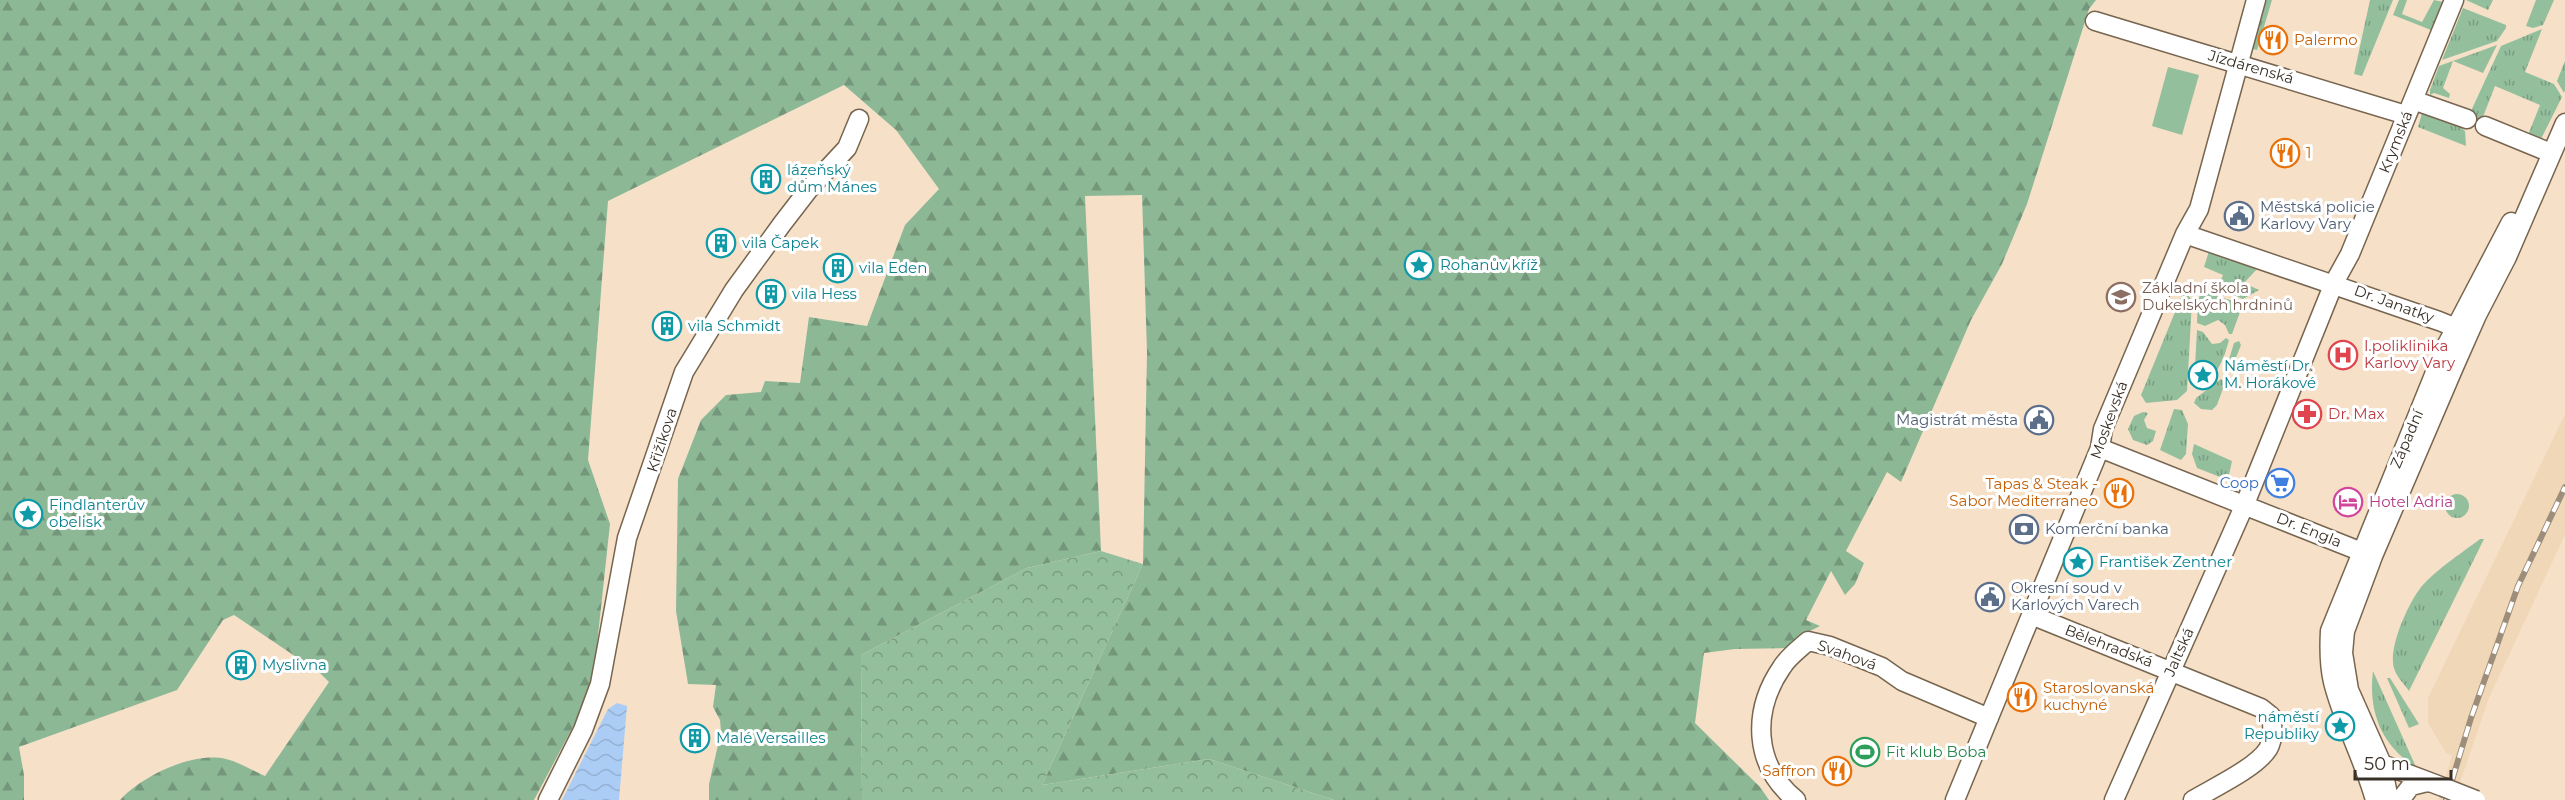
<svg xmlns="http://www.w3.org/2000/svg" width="2565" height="800" font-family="Montserrat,sans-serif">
	<defs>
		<pattern id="grass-tufts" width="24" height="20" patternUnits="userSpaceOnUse" patternTransform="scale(1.5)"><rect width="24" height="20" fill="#94bf9d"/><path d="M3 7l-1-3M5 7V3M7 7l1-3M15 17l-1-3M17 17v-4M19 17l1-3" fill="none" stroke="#7a9c80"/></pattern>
		<pattern id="forest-firs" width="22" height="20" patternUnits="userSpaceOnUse" patternTransform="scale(1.5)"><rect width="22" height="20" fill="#8db896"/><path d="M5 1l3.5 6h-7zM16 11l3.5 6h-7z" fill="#74967a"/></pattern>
		<pattern id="park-crowns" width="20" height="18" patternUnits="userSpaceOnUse" patternTransform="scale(1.5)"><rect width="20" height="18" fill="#94bf9d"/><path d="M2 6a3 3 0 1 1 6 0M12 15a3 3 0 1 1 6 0" fill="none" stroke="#7a9c80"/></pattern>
		<pattern id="water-waves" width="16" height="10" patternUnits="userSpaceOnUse" patternTransform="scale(1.5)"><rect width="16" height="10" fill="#abcdf5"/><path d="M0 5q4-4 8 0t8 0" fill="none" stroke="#94b0d2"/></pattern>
	</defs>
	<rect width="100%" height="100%" fill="#f6e1c8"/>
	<path fill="#f0d7b7" d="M2565,414V535L2489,698L2454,800H2439L2452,755L2446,753L2428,723V698Z"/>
	<path fill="url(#grass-tufts)" d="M2266,0H2272L2257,50L2253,49Z
		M2370,0H2393L2362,76L2354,74Z
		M2399,0H2407L2402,14L2422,22L2434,0L2443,2L2431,30L2393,15Z
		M2466,0H2493L2488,10Z
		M2536,0H2554L2543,25L2533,28L2526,26Z
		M2463,8L2506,25V28L2497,41L2442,60Z
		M2542,29L2525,72L2554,84L2562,97L2540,141L2526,140L2540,105L2495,86L2481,122L2471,111L2501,46Z
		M2497,45L2483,73L2453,61L2443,88L2450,94L2449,98L2434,93L2430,95V90L2439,66Z
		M2565,61V90L2564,93L2557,81Z
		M2422,113L2456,123L2465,131L2466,146L2418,127Z
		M2209,251L2256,266L2257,269L2244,283L2259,290L2243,299L2217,288L2223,275L2204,267Z
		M2204,292L2243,304L2232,334H2229L2225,325L2218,320L2205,326L2197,323L2198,298Z
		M2187,293L2192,301L2187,391L2177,400L2146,403L2141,395L2182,295Z
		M2197,330L2203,332L2212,344L2220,343L2226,338L2229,340C2224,358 2217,379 2198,387L2194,384Z
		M2239,341L2241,345L2233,365L2227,366L2234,343Z
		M2221,379L2225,383L2217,405L2212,410L2201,409L2194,403L2196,398Z
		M2174,409L2182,410L2188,424L2186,454L2181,460L2160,450Z
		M2143,412L2148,413L2144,420L2147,428L2156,431L2153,441L2147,445L2133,440L2128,429L2134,416Z
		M2194,444L2232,461L2229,475L2220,477L2197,468L2192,454Z
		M2445 506a12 12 0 1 1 24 0a12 12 0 1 1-24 0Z
		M2480,539H2484L2409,691C2404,684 2396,676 2394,668C2388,649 2407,606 2419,590C2432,572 2462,553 2480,539Z
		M2373,671L2416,767C2381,746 2368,711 2373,671Z
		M2387,678H2390L2419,724L2409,728Z"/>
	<path fill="url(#forest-firs)" d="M0,0H2096L2089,9L2027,204L2002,264L1971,320L1901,482L1887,472L1846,551L1864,563L1855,584L1845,595L1831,571L1806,620L1820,626L1806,633L1791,648L1735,649L1704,653L1695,723L1760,787L1769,800H1334L1209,759L1042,785L1143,564L1147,352L1142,195L1085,196L1101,551L1027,568L861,655L862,800H709V784L721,732L720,720L713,707L716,685L688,684L676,611L678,479L701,420L726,395L761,392L765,381L800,383L809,317L867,326L905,225L939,189L896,130L844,85L608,201L588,460L610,524L592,691L534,800H120C142,776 193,751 226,759C239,762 253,771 265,776L329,682L320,673L234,615L223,620L177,690L19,747L24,775V800H0Z"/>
	<path fill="url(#park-crowns)" d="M1101,551L1143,564L1042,785L1209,759L1334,800H862L861,655L1027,568Z"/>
	<path fill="#94bf9d" d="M2168,67L2199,75L2182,135L2152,126Z"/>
	<path fill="url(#water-waves)" d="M617,703L627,706L619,800H562L608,709Z"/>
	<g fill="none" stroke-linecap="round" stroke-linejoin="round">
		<g stroke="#77654f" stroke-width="21">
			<path id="minor" d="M2095,21L2406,115
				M2413,100L2467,119
				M2485,126L2551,153
				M2185,234L2439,321L2454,327L2460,335
				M2100,448L2372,556
				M2031,615L2261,708L2271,716C2273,727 2274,739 2268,749C2256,768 2213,788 2193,800
				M2373,763L2382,764L2443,787
				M548,800L583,730L600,684L627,538L684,372L734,290L782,224L809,189L847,148L859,119
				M1796,800C1754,766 1751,712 1782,667C1788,657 1799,649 1808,641L1830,646L1882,667L1902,681L1989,718
				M1955,800L2100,448L2103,429L2185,234L2199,209L2256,0
				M2114,800L2245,504L2334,283L2350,254L2454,0
				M2375,800C2364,760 2343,722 2333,682C2329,665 2329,649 2330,631L2445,348L2511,222
				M2389,800L2382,764L2349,690L2343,653L2345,631L2373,556L2454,367L2477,315L2507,257L2565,123
				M2400,800L2411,786L2427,782"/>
		</g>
		<use href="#minor" stroke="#fff" stroke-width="18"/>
		<g stroke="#9d8e7c" stroke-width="6">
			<path id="rail" d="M2446,800L2471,718L2518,586L2565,487"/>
		</g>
		<use href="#rail" stroke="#fff" stroke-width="4" stroke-dasharray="11" stroke-linecap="butt"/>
		<g stroke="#77654f" stroke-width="21" stroke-linecap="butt">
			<path id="minor-bridge" d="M2443,787L2476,800"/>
		</g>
		<use href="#minor-bridge" stroke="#fff" stroke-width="18"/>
	</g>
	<defs>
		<g id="restaurant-ring" transform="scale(1.5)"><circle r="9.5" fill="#fff" stroke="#e8710a" stroke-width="1.5"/><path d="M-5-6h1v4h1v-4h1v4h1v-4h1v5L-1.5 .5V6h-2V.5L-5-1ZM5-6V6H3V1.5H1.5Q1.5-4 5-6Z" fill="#e8710a"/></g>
		<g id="building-ring" transform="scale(1.5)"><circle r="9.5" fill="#fff" stroke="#0f9aa8" stroke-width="1.5"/><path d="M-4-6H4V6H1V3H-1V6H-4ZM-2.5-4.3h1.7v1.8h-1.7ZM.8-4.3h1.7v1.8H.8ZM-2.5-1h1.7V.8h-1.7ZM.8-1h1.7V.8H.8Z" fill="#0f9aa8"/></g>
		<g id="civic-ring" transform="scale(1.5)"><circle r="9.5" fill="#fff" stroke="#5c6f8a" stroke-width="1.5"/><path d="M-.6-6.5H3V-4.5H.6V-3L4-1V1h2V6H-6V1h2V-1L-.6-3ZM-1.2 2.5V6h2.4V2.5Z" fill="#5c6f8a"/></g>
		<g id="sight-ring" transform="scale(1.5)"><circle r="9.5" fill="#fff" stroke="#0f9aa8" stroke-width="1.5"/><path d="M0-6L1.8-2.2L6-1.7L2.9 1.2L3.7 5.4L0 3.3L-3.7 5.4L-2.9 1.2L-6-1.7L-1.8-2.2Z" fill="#0f9aa8"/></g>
		<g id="school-ring" transform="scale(1.5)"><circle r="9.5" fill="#fff" stroke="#8d6e63" stroke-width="1.5"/><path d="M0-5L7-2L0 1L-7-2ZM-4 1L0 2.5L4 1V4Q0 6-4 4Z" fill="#8d6e63"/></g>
		<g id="hospital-ring" transform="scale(1.5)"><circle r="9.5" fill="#fff" stroke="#e0444e" stroke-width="1.5"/><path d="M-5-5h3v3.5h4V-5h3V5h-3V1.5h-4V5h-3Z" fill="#e0444e"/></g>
		<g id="pharmacy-ring" transform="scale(1.5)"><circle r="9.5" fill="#fff" stroke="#e0444e" stroke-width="1.5"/><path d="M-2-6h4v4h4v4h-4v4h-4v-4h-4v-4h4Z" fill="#e0444e"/></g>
		<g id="supermarket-ring" transform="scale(1.5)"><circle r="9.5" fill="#fff" stroke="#3f7fe0" stroke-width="1.5"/><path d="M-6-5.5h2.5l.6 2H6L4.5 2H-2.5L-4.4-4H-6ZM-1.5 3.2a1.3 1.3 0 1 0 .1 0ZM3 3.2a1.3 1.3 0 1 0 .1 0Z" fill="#3f7fe0"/></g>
		<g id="hotel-ring" transform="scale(1.5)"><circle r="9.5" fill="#fff" stroke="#d1479c" stroke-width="1.5"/><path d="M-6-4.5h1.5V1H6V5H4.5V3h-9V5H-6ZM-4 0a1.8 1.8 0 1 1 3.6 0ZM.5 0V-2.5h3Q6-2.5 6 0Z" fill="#d1479c"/></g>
		<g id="bank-ring" transform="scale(1.5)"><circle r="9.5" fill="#fff" stroke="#5c6f8a" stroke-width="1.5"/><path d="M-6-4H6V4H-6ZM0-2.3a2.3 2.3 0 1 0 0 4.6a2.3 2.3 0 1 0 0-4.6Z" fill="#5c6f8a"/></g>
		<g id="stadium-ring" transform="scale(1.5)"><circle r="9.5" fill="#fff" stroke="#2e9e5b" stroke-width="1.5"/><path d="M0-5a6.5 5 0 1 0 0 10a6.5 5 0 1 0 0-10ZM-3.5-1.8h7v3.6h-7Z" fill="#2e9e5b"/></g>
	</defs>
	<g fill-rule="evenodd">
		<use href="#restaurant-ring" x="2273" y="40"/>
		<use href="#restaurant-ring" x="2285" y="153"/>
		<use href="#building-ring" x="766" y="179"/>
		<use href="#civic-ring" x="2239" y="216"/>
		<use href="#building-ring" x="721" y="243"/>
		<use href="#sight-ring" x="1419" y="265"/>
		<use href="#building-ring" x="838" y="268"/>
		<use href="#building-ring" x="771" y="294"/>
		<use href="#school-ring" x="2121" y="297"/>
		<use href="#building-ring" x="667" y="326"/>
		<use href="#hospital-ring" x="2343" y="355"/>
		<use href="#sight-ring" x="2203" y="375"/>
		<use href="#pharmacy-ring" x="2307" y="414"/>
		<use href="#civic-ring" x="2039" y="420"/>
		<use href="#supermarket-ring" x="2280" y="483"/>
		<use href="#restaurant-ring" x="2119" y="493"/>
		<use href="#hotel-ring" x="2348" y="502"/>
		<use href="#sight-ring" x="28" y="514"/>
		<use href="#bank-ring" x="2024" y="529"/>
		<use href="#sight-ring" x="2078" y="562"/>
		<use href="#civic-ring" x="1990" y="597"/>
		<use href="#building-ring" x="241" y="665"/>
		<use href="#restaurant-ring" x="2022" y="697"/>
		<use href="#sight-ring" x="2340" y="726"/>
		<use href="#building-ring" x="695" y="738"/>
		<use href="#stadium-ring" x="1865" y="752"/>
		<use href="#restaurant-ring" x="1837" y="771"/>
	</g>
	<g text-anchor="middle" stroke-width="6" stroke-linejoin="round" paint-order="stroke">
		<g font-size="15" fill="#c56008" stroke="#fff" text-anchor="start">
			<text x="2294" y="45">Palermo</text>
			<text x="2306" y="158">1</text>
			<text x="2098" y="489" text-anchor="end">Tapas &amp; Steak -<tspan x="2098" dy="17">Sabor Mediterraneo</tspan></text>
			<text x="2043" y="693">Staroslovanská<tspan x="2043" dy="17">kuchyné</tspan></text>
			<text x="1816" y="776" text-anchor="end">Saffron</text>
		</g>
		<g font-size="15" fill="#383026" stroke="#fff">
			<text transform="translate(2251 67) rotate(16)" y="5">Jízdárenská</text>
			<text transform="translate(2396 142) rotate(-68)" y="5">Krymská</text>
			<text transform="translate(2394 304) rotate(20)" y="5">Dr. Janatky</text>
			<text transform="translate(2109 420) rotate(-70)" y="5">Moskevská</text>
			<text transform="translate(2407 439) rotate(-67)" y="5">Západní</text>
			<text transform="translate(662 440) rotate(-72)" y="5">Křižíkova</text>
			<text transform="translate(2309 530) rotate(22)" y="5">Dr. Engla</text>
			<text transform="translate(2109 646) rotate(21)" y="5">Bělehradská</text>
			<text transform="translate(2179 652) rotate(-66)" y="5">Jaltská</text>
			<text transform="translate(1847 655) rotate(20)" y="5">Svahová</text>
		</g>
		<g font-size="15" fill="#0d838f" stroke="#fff" text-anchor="start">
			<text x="787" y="175">lázeňský<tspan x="787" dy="17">dům Mánes</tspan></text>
			<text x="742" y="248">vila Čapek</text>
			<text x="1440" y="270">Rohanův kříž</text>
			<text x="859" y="273">vila Eden</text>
			<text x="792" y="299">vila Hess</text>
			<text x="688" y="331">vila Schmidt</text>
			<text x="2224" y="371">Náměstí Dr.<tspan x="2224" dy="17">M. Horákové</tspan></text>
			<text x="49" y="510">Findlanterův<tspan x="49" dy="17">obelisk</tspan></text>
			<text x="2099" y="567">František Zentner</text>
			<text x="262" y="670">Myslivna</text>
			<text x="2319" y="722" text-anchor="end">náměstí<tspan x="2319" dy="17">Republiky</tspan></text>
			<text x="716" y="743">Malé Versailles</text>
		</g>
		<g font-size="15" fill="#4e5e75" stroke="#fff" text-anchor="start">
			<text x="2260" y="212">Městská policie<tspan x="2260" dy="17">Karlovy Vary</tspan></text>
			<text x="2018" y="425" text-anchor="end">Magistrát města</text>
			<text x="2045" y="534">Komerční banka</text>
			<text x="2011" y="593">Okresní soud v<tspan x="2011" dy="17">Karlových Varech</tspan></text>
		</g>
		<g font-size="15" fill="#785e54" stroke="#fff" text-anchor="start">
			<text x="2142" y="293">Základní škola<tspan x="2142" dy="17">Dukelských hrdninů</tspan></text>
		</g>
		<g font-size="15" fill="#be3a42" stroke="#fff" text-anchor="start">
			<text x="2364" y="351">I.poliklinika<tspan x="2364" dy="17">Karlovy Vary</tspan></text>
			<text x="2328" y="419">Dr. Max</text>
		</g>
		<g font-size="15" fill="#366cbe" stroke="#fff" text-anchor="end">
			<text x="2259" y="488">Coop</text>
		</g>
		<g font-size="15" fill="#b23c85" stroke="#fff" text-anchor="start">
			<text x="2369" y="507">Hotel Adria</text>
		</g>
		<g font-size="15" fill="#27864d" stroke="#fff" text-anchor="start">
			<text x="1886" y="757">Fit klub Boba</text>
		</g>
	</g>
	<path d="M2355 770v9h96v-9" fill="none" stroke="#383026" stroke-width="3"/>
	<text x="2364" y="770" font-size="18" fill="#383026" stroke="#ffffff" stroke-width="4.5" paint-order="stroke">50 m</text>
</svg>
